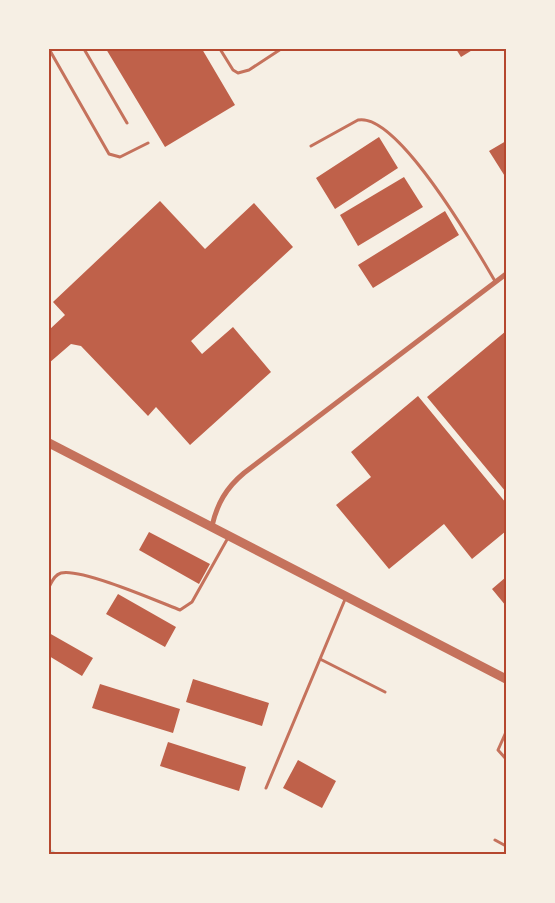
<svg xmlns="http://www.w3.org/2000/svg" width="555" height="903" font-family="'Roboto Condensed',sans-serif">
	<rect width="100%" height="100%" fill="#f6efe4"/>
	<g fill="none" stroke-linecap="round" stroke-linejoin="round">
		<path stroke="#c9d6d2" stroke-width="4.5" d="M49,851L54,854"/>
	</g>
	<path fill="#bf614a" d="M106,49H202L235,105L165,147Z
		M456,49H474L461,57Z
		M379,137L398,168L335,209L316,178Z
		M506,141V178L489,151Z
		M404,177L423,207L358,246L340,215Z
		M160,201L205,249L254,203L293,247L191,341L202,354L233,327L271,372L190,445L156,407L148,416L81,346L71,344L49,363V330L65,315L53,302Z
		M445,211L459,235L373,288L358,265Z
		M506,331V492L427,397Z
		M418,396L506,503V531L472,559L444,524L389,569L336,505L371,477L351,452Z
		M149,532L210,564L199,584L139,550Z
		M506,577V606L492,589Z
		M118,594L176,627L165,647L106,614Z
		M49,633L93,658L82,676L49,656Z
		M193,679L269,703L262,726L186,702Z
		M100,684L180,709L173,733L92,708Z
		M168,742L246,767L239,791L160,766Z
		M298,760L336,781L322,808L283,788Z"/>
	<g fill="none" stroke-linecap="round" stroke-linejoin="round">
		<path stroke="#c5725c" stroke-width="3" d="M49,49L109,154L120,157L148,143
			M84,49L127,123
			M220,49L233,70L238,73L249,70L281,49
			M311,146L358,120C398,112 476,249 495,281
			M49,587C52,582 54,575 61,573C81,568 157,601 180,610L192,602L229,536
			M320,659L385,692
			M506,732L498,750L506,759
			M266,788L346,597
			M495,840L506,846"/>
		<path stroke="#c5725c" stroke-width="5" d="M212,526C217,504 226,488 244,473L506,274"/>
		<path stroke="#c5725c" stroke-width="9" d="M49,443L506,679"/>
	</g>
	<rect width="555" height="903" fill="none" stroke="#f6efe4" stroke-width="100"/>
	<rect x="50" y="50" width="455" height="803" fill="none" stroke="#b5482f" stroke-width="2"/>
</svg>
